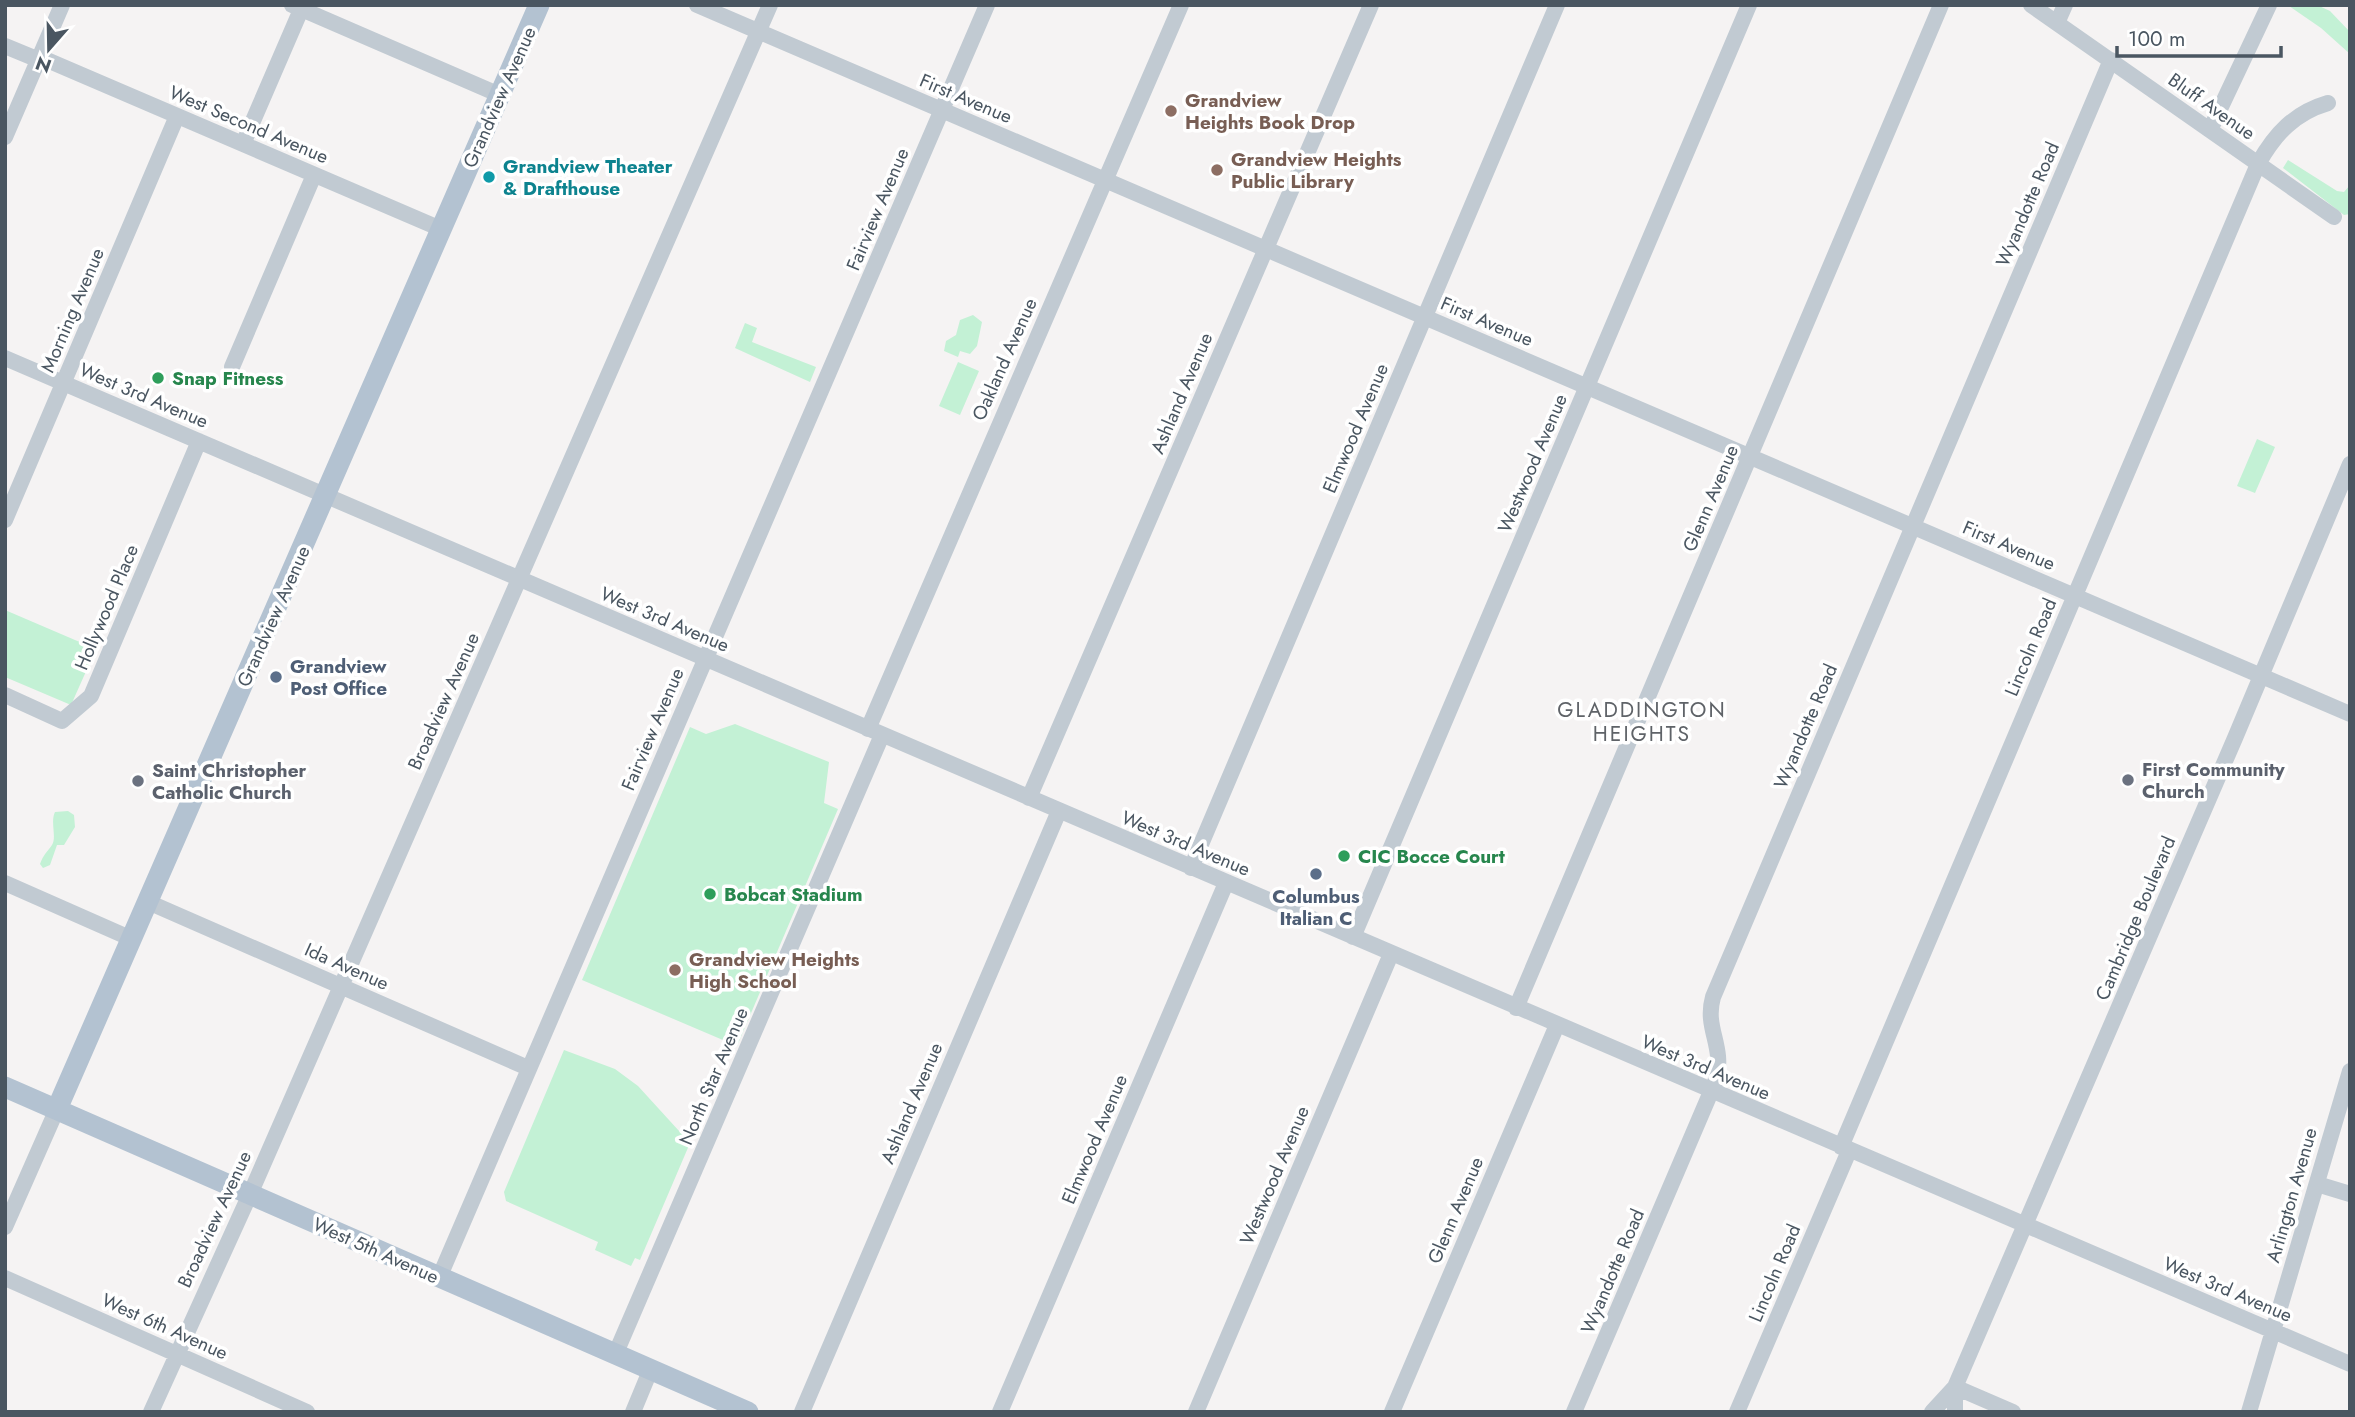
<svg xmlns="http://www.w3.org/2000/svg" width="2355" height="1417" font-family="Jost,sans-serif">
	<rect width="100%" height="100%" fill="#f5f3f3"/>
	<path fill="#c3f1d5" d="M2317,5L2330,11L2350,32V54L2321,28L2289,6Z
		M2288,160L2337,191L2344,192L2350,185V214L2344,215L2283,168Z
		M973,315L982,322L977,346L970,354L960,351L958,357L944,351L946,341L956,335L960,320Z
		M745,323L757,328L752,342L816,367L810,382L735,348Z
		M958,362L979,371L960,415L939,406Z
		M2257,439L2275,447L2255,493L2237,486Z
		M5,610L96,649L71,705L5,677Z
		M735,724L829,762L824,803L838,809L737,1046L582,980L690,727L706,734Z
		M68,811L74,815L75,827L64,845H57L50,865L43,868L40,864C43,855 47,852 52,845C57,837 50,822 55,812Z
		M564,1050L615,1069L638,1086L690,1143L640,1260L635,1258L631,1266L595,1250L598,1242L506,1201L504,1192Z"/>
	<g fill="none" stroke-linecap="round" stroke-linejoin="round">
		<path stroke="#c1cad2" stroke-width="16" d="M292,5L500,95
			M697,5L2350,714
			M2031,5L2334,217
			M2057,23L2065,5
			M5,46L39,60
			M40,57L441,229
			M2210,130L2269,5
			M5,137L62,5
			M243,144L303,5
			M5,358L2350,1364
			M232,367L314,175
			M5,520L177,116
			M5,695L62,721L91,696L199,441
			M868,729L1181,5
			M1029,798L1371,5
			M1191,868L1557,5
			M5,883L132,939
			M148,902L528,1068
			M1353,937L1749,5
			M1516,1008L1941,5
			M1841,1147L2258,164C2275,134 2294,113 2328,103
			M2317,1184L2350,1194
			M5,1227L57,1109
			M5,1278L307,1412
			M439,1278L987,5
			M615,1355L882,735
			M1955,1387L2013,1412
			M151,1412L255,1183L770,5
			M633,1412L650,1371
			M802,1412L1059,811
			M1000,1412L1226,883
			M1196,1412L1391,954
			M1392,1412L1557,1025
			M1574,1412L1716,1080C1725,1045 1704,1029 1713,997L2111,60
			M1737,1412L1849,1151
			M1932,1412L1955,1387L2235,738L2350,464
			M1955,1412V1387
			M2249,1412L2350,1071"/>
		<path stroke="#b3c2d1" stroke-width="21" d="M5,1087L748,1412
			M57,1109L539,5"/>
	</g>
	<g fill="#8d6e63" stroke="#fff" stroke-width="2.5">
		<circle cx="1171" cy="111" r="7"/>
		<circle cx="1217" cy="170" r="7"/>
		<circle cx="675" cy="970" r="7"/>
	</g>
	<circle fill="#0f9aa8" stroke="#fff" stroke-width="2.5" cx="489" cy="177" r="7"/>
	<g fill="#2e9e5b" stroke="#fff" stroke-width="2.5">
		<circle cx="158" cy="378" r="7"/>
		<circle cx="1344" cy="856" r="7"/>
		<circle cx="710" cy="894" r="7"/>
	</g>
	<g fill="#5c6f8a" stroke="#fff" stroke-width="2.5">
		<circle cx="276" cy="677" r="7"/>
		<circle cx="1316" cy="874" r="7"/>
	</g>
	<g fill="#6b7280" stroke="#fff" stroke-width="2.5">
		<circle cx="2128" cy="780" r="7"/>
		<circle cx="138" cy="781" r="7"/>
	</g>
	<g text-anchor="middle" stroke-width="7" stroke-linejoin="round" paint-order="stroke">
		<g font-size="19" fill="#4a5661" stroke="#fff">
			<text transform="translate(499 97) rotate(-66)" y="7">Grandview Avenue</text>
			<text transform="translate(966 98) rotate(23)" y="7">First Avenue</text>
			<text transform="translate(2212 106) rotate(35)" y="7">Bluff Avenue</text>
			<text transform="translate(249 124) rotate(23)" y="7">West Second Avenue</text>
			<text transform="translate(2027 204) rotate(-67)" y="7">Wyandotte Road</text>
			<text transform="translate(877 209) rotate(-67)" y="7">Fairview Avenue</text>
			<text transform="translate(72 310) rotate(-67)" y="7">Morning Avenue</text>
			<text transform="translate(1487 321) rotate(23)" y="7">First Avenue</text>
			<text transform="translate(1004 359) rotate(-66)" y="7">Oakland Avenue</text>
			<text transform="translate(1181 393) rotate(-67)" y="7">Ashland Avenue</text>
			<text transform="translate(144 395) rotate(23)" y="7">West 3rd Avenue</text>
			<text transform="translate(1355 428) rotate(-67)" y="7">Elmwood Avenue</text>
			<text transform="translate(1532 463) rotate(-67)" y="7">Westwood Avenue</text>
			<text transform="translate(1710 498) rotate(-67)" y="7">Glenn Avenue</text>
			<text transform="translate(2009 545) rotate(23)" y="7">First Avenue</text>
			<text transform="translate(106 607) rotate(-67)" y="7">Hollywood Place</text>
			<text transform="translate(273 616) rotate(-66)" y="7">Grandview Avenue</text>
			<text transform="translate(665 619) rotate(23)" y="7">West 3rd Avenue</text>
			<text transform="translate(2030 647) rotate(-67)" y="7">Lincoln Road</text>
			<text transform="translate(443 701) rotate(-66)" y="7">Broadview Avenue</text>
			<text transform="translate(1805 726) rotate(-67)" y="7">Wyandotte Road</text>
			<text transform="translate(652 729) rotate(-67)" y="7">Fairview Avenue</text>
			<text transform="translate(1186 843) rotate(23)" y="7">West 3rd Avenue</text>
			<text transform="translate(2135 918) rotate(-67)" y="7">Cambridge Boulevard</text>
			<text transform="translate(347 966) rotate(24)" y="7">Ida Avenue</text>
			<text transform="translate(1706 1067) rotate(23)" y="7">West 3rd Avenue</text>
			<text transform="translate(713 1076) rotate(-67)" y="7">North Star Avenue</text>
			<text transform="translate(911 1103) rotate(-67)" y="7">Ashland Avenue</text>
			<text transform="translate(1094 1139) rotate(-67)" y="7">Elmwood Avenue</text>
			<text transform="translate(1274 1175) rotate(-67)" y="7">Westwood Avenue</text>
			<text transform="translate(2291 1195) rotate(-74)" y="7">Arlington Avenue</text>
			<text transform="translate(1455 1210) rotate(-67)" y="7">Glenn Avenue</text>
			<text transform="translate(214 1219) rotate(-65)" y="7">Broadview Avenue</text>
			<text transform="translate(376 1250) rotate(24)" y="7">West 5th Avenue</text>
			<text transform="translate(1612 1271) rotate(-67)" y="7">Wyandotte Road</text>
			<text transform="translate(1774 1273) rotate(-67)" y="7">Lincoln Road</text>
			<text transform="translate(2228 1289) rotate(23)" y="7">West 3rd Avenue</text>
			<text transform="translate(165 1326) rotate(24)" y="7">West 6th Avenue</text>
		</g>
		<g font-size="19" font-weight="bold" fill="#785e54" stroke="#fff" text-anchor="start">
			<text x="1185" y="107">Grandview<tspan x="1185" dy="22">Heights Book Drop</tspan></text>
			<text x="1231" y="166">Grandview Heights<tspan x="1231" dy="22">Public Library</tspan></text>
			<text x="689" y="966">Grandview Heights<tspan x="689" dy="22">High School</tspan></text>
		</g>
		<g font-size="19" font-weight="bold" fill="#0d838f" stroke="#fff" text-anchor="start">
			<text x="503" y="173">Grandview Theater<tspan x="503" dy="22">&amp; Drafthouse</tspan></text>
		</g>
		<g font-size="19" font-weight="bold" fill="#27864d" stroke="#fff" text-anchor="start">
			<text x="172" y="385">Snap Fitness</text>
			<text x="1358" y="863">CIC Bocce Court</text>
			<text x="724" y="901">Bobcat Stadium</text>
		</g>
		<g font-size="19" font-weight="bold" fill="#4e5e75" stroke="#fff" text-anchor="start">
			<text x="290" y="673">Grandview<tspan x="290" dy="22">Post Office</tspan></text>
			<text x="1316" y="903" text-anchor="middle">Columbus<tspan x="1316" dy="22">Italian C</tspan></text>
		</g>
		<g font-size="19" font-weight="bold" fill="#5b616d" stroke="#fff" text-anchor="start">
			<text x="2142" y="776">First Community<tspan x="2142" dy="22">Church</tspan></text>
			<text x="152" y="777">Saint Christopher<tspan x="152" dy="22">Catholic Church</tspan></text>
		</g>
		<g font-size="21" letter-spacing="2" fill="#5f6368" stroke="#fff">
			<text x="1642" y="717">GLADDINGTON<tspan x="1642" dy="24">HEIGHTS</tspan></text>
		</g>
	</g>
	<rect width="2355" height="1417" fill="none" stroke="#4a5661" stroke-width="14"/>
	<g transform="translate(49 49) rotate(200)" stroke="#ffffff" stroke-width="5" paint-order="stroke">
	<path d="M0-5L12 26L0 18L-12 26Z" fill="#4a5661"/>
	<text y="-10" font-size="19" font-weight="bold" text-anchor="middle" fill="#4a5661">N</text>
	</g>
	<path d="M2117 46v10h164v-10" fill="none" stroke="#4a5661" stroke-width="3.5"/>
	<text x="2128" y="46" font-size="21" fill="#4a5661" stroke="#ffffff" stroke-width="5" paint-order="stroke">100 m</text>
</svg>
